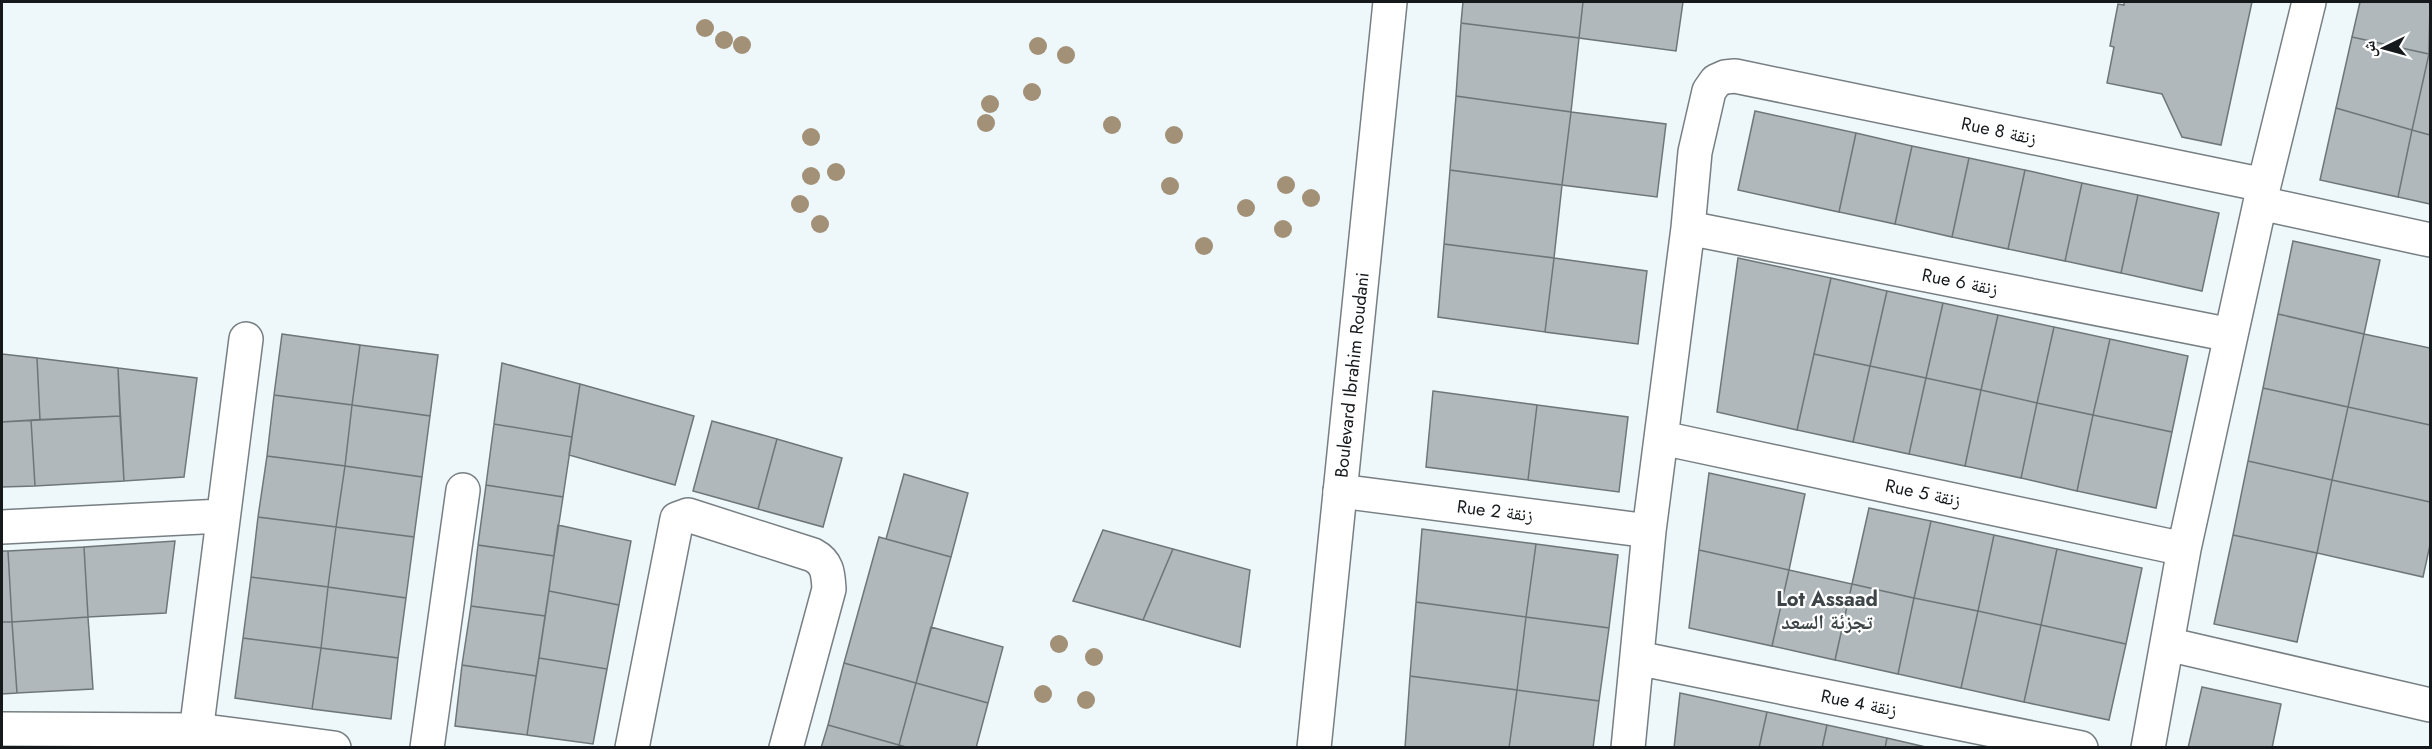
<svg xmlns="http://www.w3.org/2000/svg" width="2432" height="749" font-family="Jost,'Noto Naskh Arabic',sans-serif">
	<rect width="100%" height="100%" fill="#eef7fa"/>
	<path fill="#b0b8bb" stroke="#6e7679" stroke-width="1.5" d="M1463,2H1583L1579,38L1461,23Z
		M1583,2H1683L1676,51L1579,38Z
		M2124,2H2252L2221,145L2182,137L2162,94L2107,83L2114,47L2110,46L2118,4L2124,5Z
		M2360,2H2430L2429,54L2352,37Z
		M1461,23L1579,38L1571,112L1456,96Z
		M2352,37L2429,54L2412,130L2336,108Z
		M2429,54L2430,55V135L2412,130Z
		M1456,96L1571,112L1562,185L1450,170Z
		M2336,108L2412,130L2398,197L2320,180Z
		M1755,111L1856,133L1839,212L1738,190Z
		M1571,112L1666,124L1657,197L1562,185Z
		M2412,130L2430,135V204L2398,197Z
		M1856,133L1912,146L1895,224L1839,212Z
		M1912,146L1969,158L1952,237L1895,224Z
		M1969,158L2025,170L2008,249L1952,237Z
		M1450,170L1562,185L1554,258L1444,244Z
		M2025,170L2082,183L2065,261L2008,249Z
		M2082,183L2138,195L2121,273L2065,261Z
		M2138,195L2219,213L2202,291L2121,273Z
		M2293,241L2380,260L2364,334L2278,314Z
		M1444,244L1554,258L1545,332L1438,317Z
		M1554,258L1647,271L1638,344L1545,332Z
		M1738,258L1831,278L1797,430L1717,412Z
		M1831,278L1887,291L1870,366L1814,354Z
		M1887,291L1943,303L1926,378L1870,366Z
		M1943,303L1998,315L1981,390L1926,378Z
		M2278,314L2364,334L2348,407L2263,388Z
		M1998,315L2054,327L2037,403L1981,390Z
		M2054,327L2110,339L2093,415L2037,403Z
		M282,334L360,345L352,405L274,395Z
		M2364,334L2430,348V425L2348,407Z
		M2110,339L2188,356L2172,432L2093,415Z
		M360,345L438,355L430,416L352,405Z
		M2,354L37,358L40,420L2,422Z
		M1814,354L1870,366L1853,442L1797,430Z
		M37,358L118,368L120,416L40,420Z
		M502,363L580,384L572,437L494,424Z
		M1870,366L1926,378L1909,454L1853,442Z
		M118,368L197,378L184,477L124,481Z
		M1926,378L1981,390L1965,466L1909,454Z
		M580,384L694,416L675,485L569,455Z
		M2263,388L2348,407L2332,480L2248,461Z
		M1981,390L2037,403L2021,478L1965,466Z
		M1433,391L1537,405L1528,480L1426,467Z
		M274,395L352,405L345,466L267,456Z
		M2037,403L2093,415L2077,491L2021,478Z
		M352,405L430,416L422,477L345,466Z
		M1537,405L1628,417L1619,492L1528,480Z
		M2348,407L2430,425V502L2332,480Z
		M2093,415L2172,432L2156,508L2077,491Z
		M120,416L124,481L35,486L31,420Z
		M31,420L35,486L2,487V422Z
		M712,421L777,439L758,509L693,491Z
		M494,424L572,437L563,497L486,485Z
		M777,439L842,458L823,527L758,509Z
		M267,456L345,466L336,527L258,517Z
		M2248,461L2332,480L2317,553L2233,535Z
		M345,466L422,477L414,537L336,527Z
		M1709,473L1805,494L1789,570L1699,550Z
		M904,474L968,493L951,557L886,539Z
		M2332,480L2430,502V545L2423,577L2317,553Z
		M486,485L563,497L554,556L478,545Z
		M1869,508L1931,521L1914,598L1852,584Z
		M258,517L336,527L328,587L251,577Z
		M1931,521L1994,535L1978,611L1914,598Z
		M558,525L631,541L619,605L549,591Z
		M336,527L414,537L406,598L328,587Z
		M1422,529L1536,544L1526,617L1416,602Z
		M1103,530L1173,549L1143,620L1073,601Z
		M1994,535L2057,549L2041,625L1978,611Z
		M2233,535L2317,553L2297,642L2214,624Z
		M879,537L951,557L916,683L844,663Z
		M175,541L166,613L88,617L84,547Z
		M1536,544L1618,555L1609,628L1526,617Z
		M478,545L554,556L545,616L471,606Z
		M84,547L88,617L12,622L8,551Z
		M1173,549L1250,570L1240,647L1143,620Z
		M2057,549L2142,568L2126,644L2041,625Z
		M1699,550L1789,570L1772,646L1689,628Z
		M2,551H8L12,622H2Z
		M1789,570L1852,584L1835,660L1772,646Z
		M251,577L328,587L321,648L243,638Z
		M1852,584L1914,598L1898,674L1835,660Z
		M328,587L406,598L398,658L321,648Z
		M549,591L619,605L607,669L539,658Z
		M1914,598L1978,611L1961,688L1898,674Z
		M1416,602L1526,617L1517,690L1410,676Z
		M471,606L545,616L536,676L462,665Z
		M1978,611L2041,625L2024,702L1961,688Z
		M88,617L93,689L17,693L12,622Z
		M1526,617L1609,628L1599,701L1517,690Z
		M2,622H12L17,693L2,694Z
		M2041,625L2126,644L2109,720L2024,702Z
		M931,627L1003,647L988,703L916,683Z
		M243,638L321,648L312,709L235,698Z
		M321,648L398,658L391,719L312,709Z
		M539,658L607,669L593,744L527,735Z
		M844,663L916,683L899,745L828,725Z
		M462,665L536,676L527,735L455,726Z
		M1410,676L1517,690L1509,748H1405Z
		M916,683L988,703L976,748H909L899,745Z
		M2202,687L2281,704L2272,748H2188Z
		M1517,690L1599,701L1593,748H1509Z
		M1680,693L1767,712L1759,748H1674Z
		M1767,712L1827,725L1822,748H1759Z
		M828,725L899,745L898,748H821Z
		M1827,725L1887,738L1885,748H1822Z
		M1887,738L1930,748H1885Z"/>
	<g fill="none" stroke-linecap="round" stroke-linejoin="round">
		<g stroke="#777f82" stroke-width="36">
			<path id="minor" d="M2260,203L2430,240
				M1688,228L2231,335
				M1662,438L2184,549
				M1340,491L1649,531
				M2,527L222,516
				M2167,644L2430,705
				M1637,658L2081,748
				M2,729L197,730L334,748
				M194,748L246,339
				M427,748L463,490
				M632,748L677,519L688,515L813,555C828,563 828,574 829,589L786,748
				M1628,748L1649,531L1688,228L1695,152L1709,91L1716,81L1725,77L1735,76L2264,185
				M2148,748L2184,549L2264,185L2309,2"/>
		</g>
		<g stroke="#777f82" stroke-width="36">
			<path id="tertiary" d="M1314,748L1390,2"/>
		</g>
		<use href="#minor" stroke="#fff" stroke-width="33"/>
		<use href="#tertiary" stroke="#fff" stroke-width="33"/>
	</g>
	<g fill="#a29077">
		<circle cx="705" cy="28" r="9"/>
		<circle cx="724" cy="40" r="9"/>
		<circle cx="742" cy="45" r="9"/>
		<circle cx="1038" cy="46" r="9"/>
		<circle cx="1066" cy="55" r="9"/>
		<circle cx="1032" cy="92" r="9"/>
		<circle cx="990" cy="104" r="9"/>
		<circle cx="986" cy="123" r="9"/>
		<circle cx="1112" cy="125" r="9"/>
		<circle cx="1174" cy="135" r="9"/>
		<circle cx="811" cy="137" r="9"/>
		<circle cx="836" cy="172" r="9"/>
		<circle cx="811" cy="176" r="9"/>
		<circle cx="1286" cy="185" r="9"/>
		<circle cx="1170" cy="186" r="9"/>
		<circle cx="1311" cy="198" r="9"/>
		<circle cx="800" cy="204" r="9"/>
		<circle cx="1246" cy="208" r="9"/>
		<circle cx="820" cy="224" r="9"/>
		<circle cx="1283" cy="229" r="9"/>
		<circle cx="1204" cy="246" r="9"/>
		<circle cx="1059" cy="644" r="9"/>
		<circle cx="1094" cy="657" r="9"/>
		<circle cx="1043" cy="694" r="9"/>
		<circle cx="1086" cy="700" r="9"/>
	</g>
	<g text-anchor="middle" stroke-width="4.5" stroke-linejoin="round" paint-order="stroke">
		<g font-size="18" fill="#16191b" stroke="#fff">
			<text transform="translate(1999 131) rotate(12)" y="6">Rue 8 زنقة</text>
			<text transform="translate(1960 282) rotate(11)" y="6">Rue 6 زنقة</text>
			<text transform="translate(1352 375) rotate(-84)" y="6">Boulevard Ibrahim Roudani</text>
			<text transform="translate(1923 493) rotate(12)" y="6">Rue 5 زنقة</text>
			<text transform="translate(1495 511) rotate(7)" y="6">Rue 2 زنقة</text>
			<text transform="translate(1859 703) rotate(11)" y="6">Rue 4 زنقة</text>
		</g>
		<g font-size="20" font-weight="bold" fill="#3e4548" stroke="#fff">
			<text x="1827" y="606">Lot Assaad<tspan x="1827" dy="23">تجزئة السعد</tspan></text>
		</g>
	</g>
	<rect width="2432" height="749" fill="none" stroke="#16191b" stroke-width="6"/>
	<g transform="translate(2384 48) rotate(265)" stroke="#ffffff" stroke-width="4.5" paint-order="stroke">
	<path d="M0-4.5L10 22L0 15L-10 22Z" fill="#16191b"/>
	<text y="-9" font-size="16" font-weight="bold" text-anchor="middle" fill="#16191b">ش</text>
	</g>
</svg>
